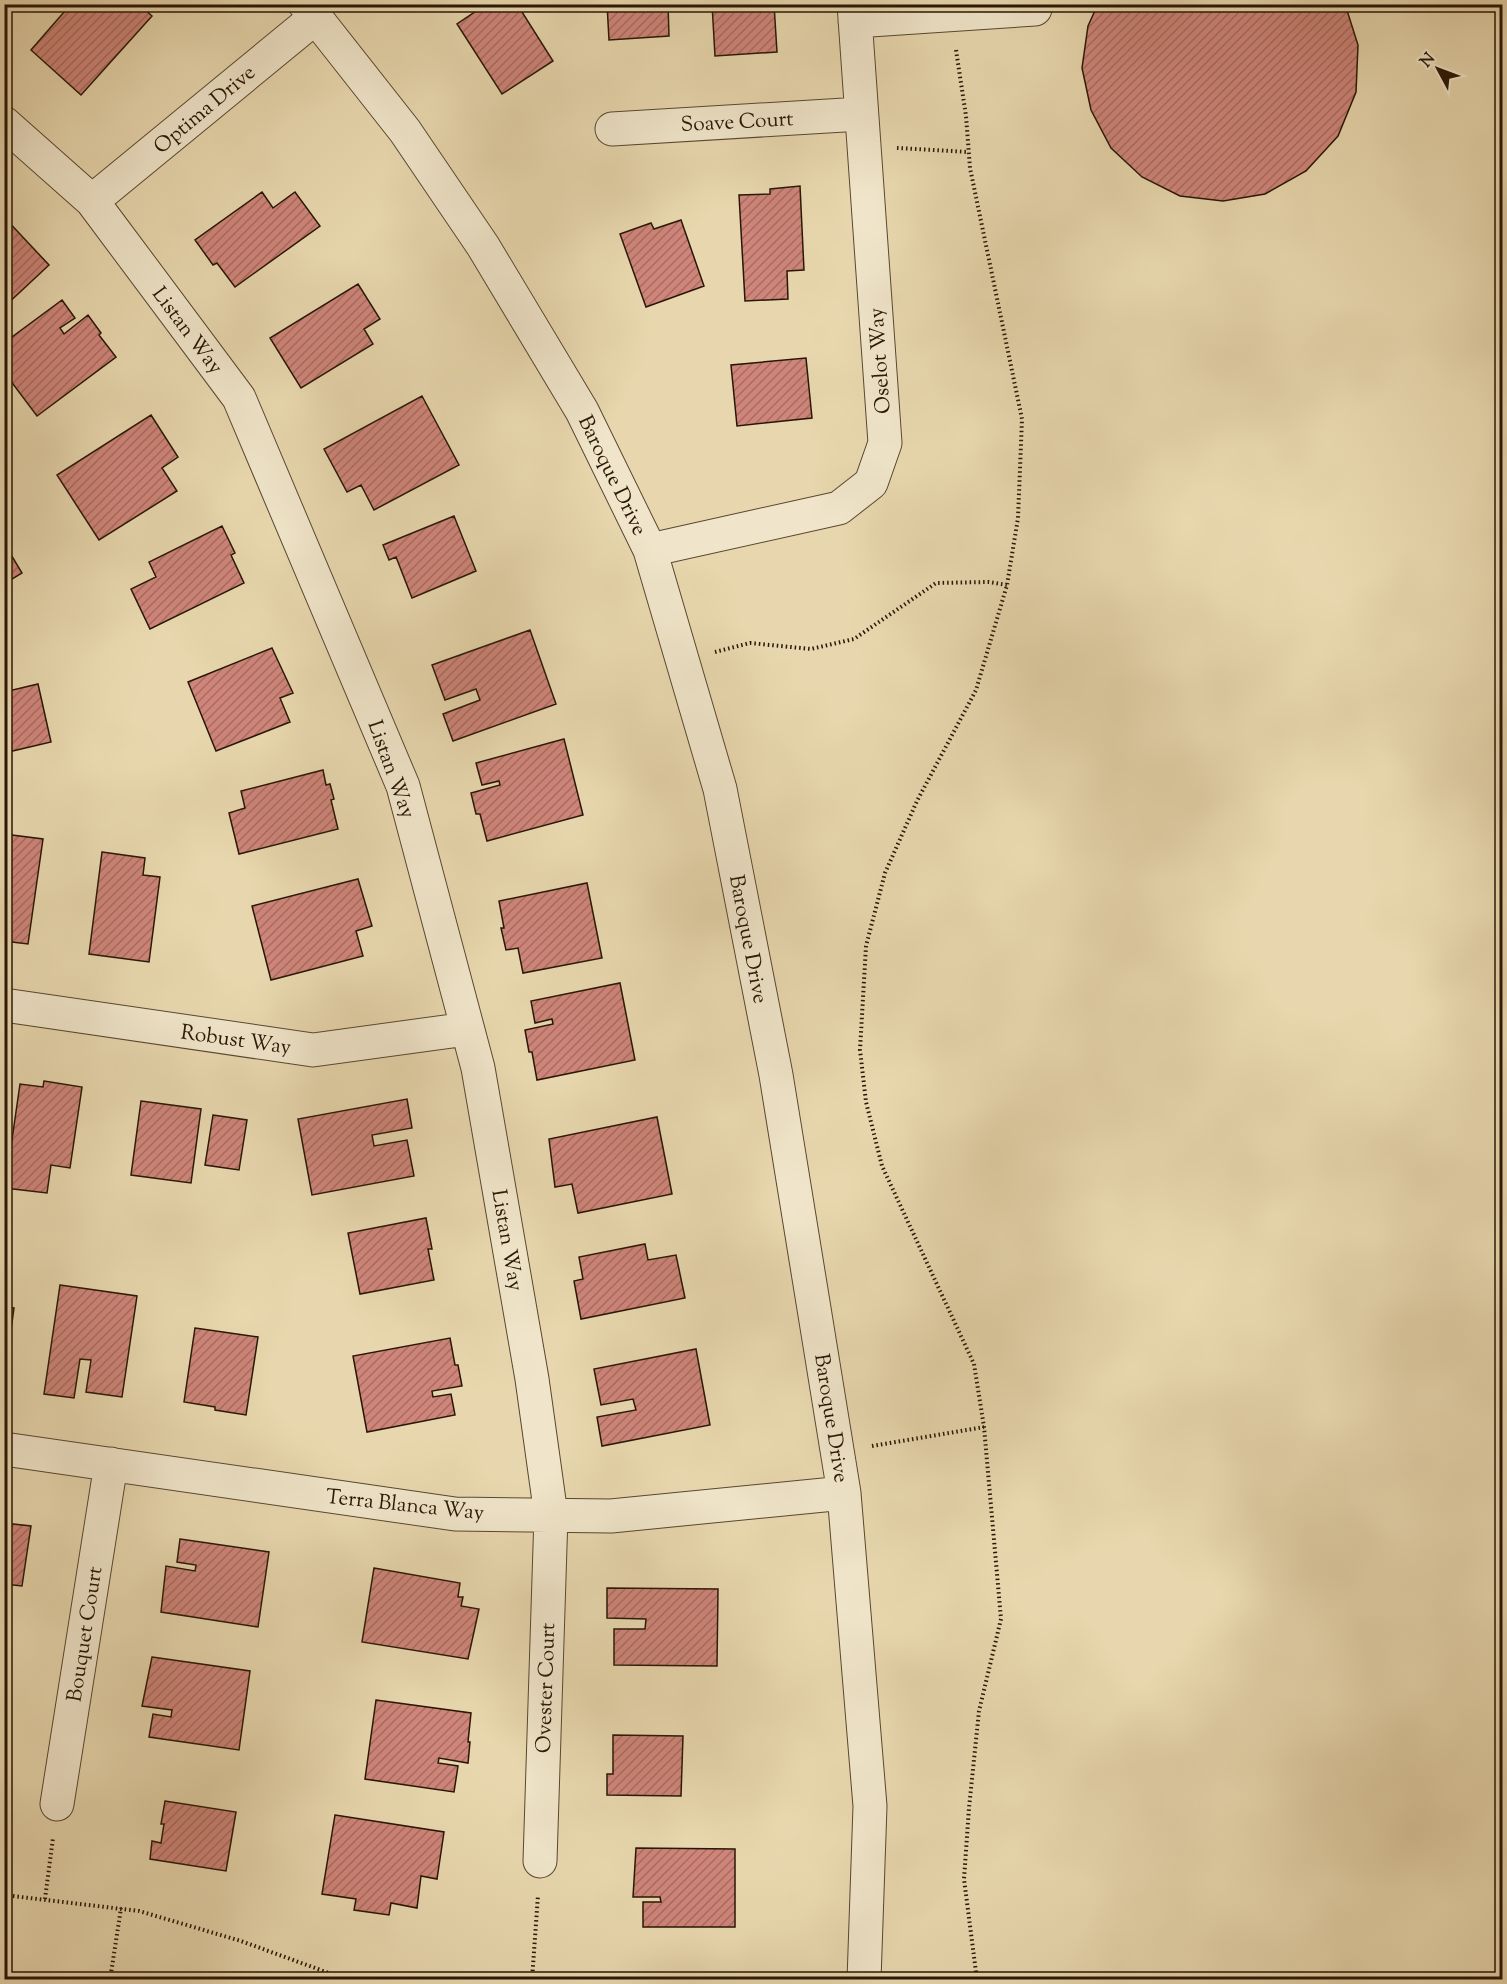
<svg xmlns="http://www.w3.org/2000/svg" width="1507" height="1984" font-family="'Sorts Mill Goudy',serif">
	<defs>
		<pattern id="building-hatch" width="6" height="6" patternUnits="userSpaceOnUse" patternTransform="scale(1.5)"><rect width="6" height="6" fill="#cf857a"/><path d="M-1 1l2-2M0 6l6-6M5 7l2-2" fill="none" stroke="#a86c62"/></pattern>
	</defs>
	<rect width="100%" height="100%" fill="#e8d7ae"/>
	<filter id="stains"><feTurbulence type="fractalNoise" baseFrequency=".00333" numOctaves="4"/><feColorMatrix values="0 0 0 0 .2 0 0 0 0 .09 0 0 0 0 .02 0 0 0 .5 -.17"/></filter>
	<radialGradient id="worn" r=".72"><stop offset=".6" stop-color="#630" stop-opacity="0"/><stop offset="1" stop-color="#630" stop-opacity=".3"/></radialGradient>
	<path fill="url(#building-hatch)" stroke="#281706" stroke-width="1.5" d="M71,4H139L152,16L81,95L31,50Z
		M476,4H517L553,61L502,94L457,24L479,9Z
		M607,4H668L669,36L609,40Z
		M712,4H774L777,52L715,56Z
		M1098,4H1345L1358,45L1356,92L1338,136L1306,171L1265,194L1223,201L1180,196L1142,177L1111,148L1091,110L1082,68L1088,26Z
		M800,186L804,270L787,271L788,299L745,301L739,195L770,194V189Z
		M262,192L273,208L295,192L320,226L235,287L217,263L213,265L195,240Z
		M4,217L49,265L4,307Z
		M681,220L704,286L646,307L620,234L651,223L654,229Z
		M358,284L380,319L364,329L373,344L301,388L270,338Z
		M62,300L75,318L60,328L64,334L88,315L101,333L99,335L116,357L37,416L4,372V343Z
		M806,358L812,418L737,426L731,365Z
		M422,396L459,465L374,510L361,485L347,492L324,449Z
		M151,415L178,457L162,468L177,491L99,540L57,475Z
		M454,516L476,571L412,598L396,557L389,560L383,545Z
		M222,526L235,553L231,555L244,583L150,629L131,589L156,577L149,562Z
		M4,543L22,573L4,584Z
		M530,630L556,704L453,741L443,714L480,700L476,689L445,700L432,665Z
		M272,648L293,693L280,698L290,722L216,751L188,682Z
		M38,684L51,742L4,753V692Z
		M564,739L583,815L487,841L480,814H476L471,793L500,785L499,781L482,785L476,763Z
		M323,770L326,785L330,784L334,799L331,800L338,829L239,854L229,813L245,808L241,791Z
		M4,834L43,839L28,944L4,941Z
		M102,852L145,858L143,875L160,877L149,962L89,954Z
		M358,879L372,926L356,931L363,956L271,980L252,906Z
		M587,883L602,958L523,973L518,948L506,950L501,928H504L499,901Z
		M620,983L635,1060L537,1080L532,1052H529L525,1030L553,1024L552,1019L535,1023L531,1001Z
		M44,1081L82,1087L70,1168L51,1165L47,1193L5,1188L20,1084L43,1087Z
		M407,1099L412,1128L372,1135L374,1146L407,1140L414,1176L312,1195L298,1119Z
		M141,1101L201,1109L191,1183L131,1175Z
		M213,1115L247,1120L239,1170L205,1165Z
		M657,1117L672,1194L578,1213L572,1184L555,1187L549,1139Z
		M426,1218L432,1249H428L434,1280L360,1294L348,1233Z
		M645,1244L648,1260L676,1255L685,1298L581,1319L574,1281L583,1279L579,1257Z
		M60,1285L137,1296L122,1397L86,1392L91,1360L80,1359L74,1398L44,1394Z
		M4,1307L14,1308L5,1374H4Z
		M195,1328L258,1337L246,1415L215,1410V1407L184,1402Z
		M450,1338L455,1365H458L462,1386L432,1391L433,1397L451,1394L455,1415L367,1432L353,1356Z
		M696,1349L710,1425L602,1446L597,1417L636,1410L633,1399L601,1405L594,1369Z
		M4,1523L31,1526L22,1586L4,1584Z
		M180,1539L269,1552L258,1627L161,1612L166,1566L195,1571L196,1565L177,1562Z
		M374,1568L460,1583L458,1597H463L461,1606L479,1609L468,1659L362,1642Z
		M607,1588L718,1589L717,1666L614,1665V1629H645L646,1619L607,1618Z
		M4,1646L11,1647L5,1683L4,1682Z
		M152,1657L250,1671L239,1750L149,1737L153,1714L171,1717L172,1710L142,1706Z
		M4,1695L10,1696L6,1725H4Z
		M376,1700L471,1713L468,1742H470L468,1763L439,1758L438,1763L458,1766L454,1792L365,1779Z
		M613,1735L683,1736L681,1796L607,1795V1774H613Z
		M165,1801L236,1812L226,1871L150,1859L152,1841L161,1843L164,1824H161Z
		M335,1815L444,1832L437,1879L421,1876L417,1908L391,1903L389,1915L354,1910L356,1899L322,1894Z
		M636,1848L735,1849V1927H643V1902H661L660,1897H633Z"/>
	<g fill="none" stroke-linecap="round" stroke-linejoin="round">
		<g stroke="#584730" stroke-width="35">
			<path id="minor" d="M305,4L405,131L483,246L582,411L650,550L720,789L776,1075L844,1493L870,1806L864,1980
				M855,21L1035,9
				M4,123L92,201L239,398L403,786L478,1068L532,1379L551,1515L540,1861
				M612,129L861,114
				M92,201L316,17
				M650,550L839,508L871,483L885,443L854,4
				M4,1005L313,1050L467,1029
				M4,1449L455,1514L611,1516L844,1493
				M57,1804L111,1464"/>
		</g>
		<path stroke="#281706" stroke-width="4" stroke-dasharray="1.5 3" stroke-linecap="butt" d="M956,50L966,116L970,168L1022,419L1018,518L1007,585L976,690L917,801L885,873L866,946L860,1050L866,1102L882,1166L974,1364L984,1427L1001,1619L979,1711L969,1808L964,1879L977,1980
			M897,148L968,152
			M715,652L750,643L811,649L854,639L936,583L989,582L1007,585
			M872,1446L984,1427
			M4,1895L139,1911L241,1941L348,1980
			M45,1899L53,1838
			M110,1980L121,1908
			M532,1980L538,1895"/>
		<use href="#minor" stroke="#f0e5ca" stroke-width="33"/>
	</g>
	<g text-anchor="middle" stroke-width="5" stroke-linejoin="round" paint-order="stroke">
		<g font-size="21" fill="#281706" stroke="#f0e5ca">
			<text transform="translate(204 109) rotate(-40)" y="7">Optima Drive</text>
			<text transform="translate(737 121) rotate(-3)" y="7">Soave Court</text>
			<text transform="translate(188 330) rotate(53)" y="7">Listan Way</text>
			<text transform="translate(879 361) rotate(-94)" y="7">Oselot Way</text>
			<text transform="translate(613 475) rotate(64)" y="7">Baroque Drive</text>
			<text transform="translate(392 769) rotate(70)" y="7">Listan Way</text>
			<text transform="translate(749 939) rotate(79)" y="7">Baroque Drive</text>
			<text transform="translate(236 1039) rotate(8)" y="7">Robust Way</text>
			<text transform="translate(508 1240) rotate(80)" y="7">Listan Way</text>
			<text transform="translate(832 1418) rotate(81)" y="7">Baroque Drive</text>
			<text transform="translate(405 1504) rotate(6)" y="7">Terra Blanca Way</text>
			<text transform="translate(84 1634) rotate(-81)" y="7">Bouquet Court</text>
			<text transform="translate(545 1688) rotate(-88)" y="7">Ovester Court</text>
		</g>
	</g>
	<rect width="1507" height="1984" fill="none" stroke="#e8d7ae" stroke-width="24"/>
	<rect x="6" y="6" width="1495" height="1972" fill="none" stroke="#281706" stroke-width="3"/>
	<rect x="12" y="12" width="1483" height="1960" fill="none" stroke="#281706" stroke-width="1.5"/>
	<g transform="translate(1438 69) rotate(311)" stroke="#f0e5ca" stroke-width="4.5" paint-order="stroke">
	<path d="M0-4.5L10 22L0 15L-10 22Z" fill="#281706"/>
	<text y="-9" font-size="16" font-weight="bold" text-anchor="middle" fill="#281706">N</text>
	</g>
	<rect width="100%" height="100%" filter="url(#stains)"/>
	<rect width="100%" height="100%" fill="url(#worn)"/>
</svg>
